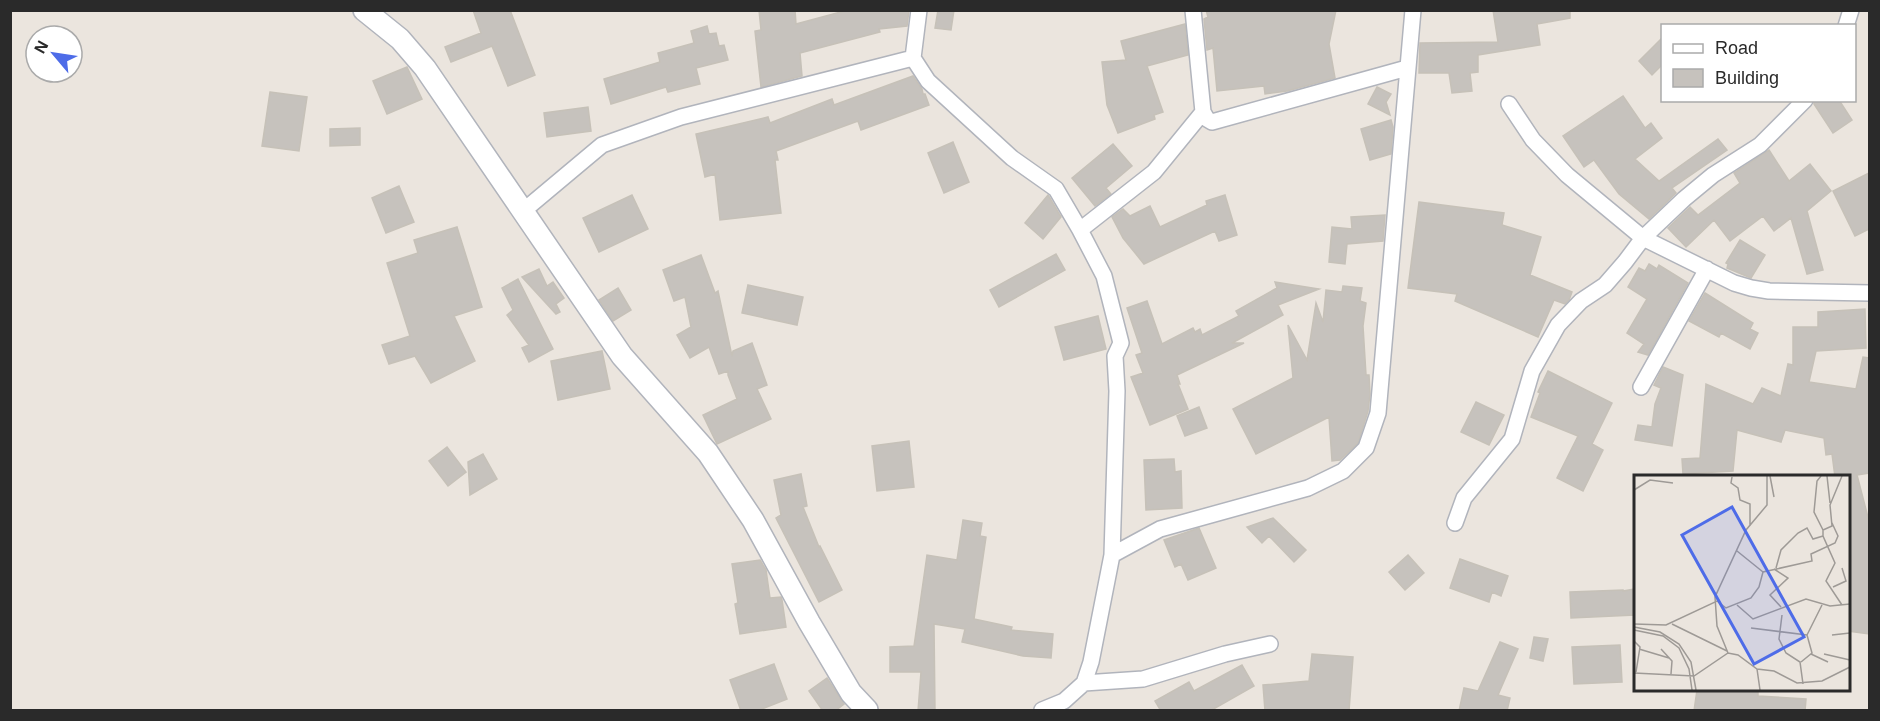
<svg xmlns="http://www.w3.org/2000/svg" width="1880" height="721" font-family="Arial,sans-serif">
	<rect width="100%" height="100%" fill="#ebe5de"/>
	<path fill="#c6c2bd" stroke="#c6c1b8" stroke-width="1.5" d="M473,10H510L535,75L508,86L492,46L451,62L445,47L481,33Z
		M759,10H795L796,24L848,10H909L907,26L879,29L880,32L800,53L802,76L761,87L755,31L761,30Z
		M938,10H954L951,30L935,28Z
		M1206,10H1336L1329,44L1335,78L1287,91L1265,94L1264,86L1217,91L1213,48L1207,50L1204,19L1208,17Z
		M1493,10H1570V18L1537,24L1540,45L1478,55V72L1470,73L1472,91L1452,93L1449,73H1419L1420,43L1498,42Z
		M1185,24L1188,55L1147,66L1163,112L1154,115L1155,119L1118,133L1107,105L1102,62L1126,60L1121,41Z
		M707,26L709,34L716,33L719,46L724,45L728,60L696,68L700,84L668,92L666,87L611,104L604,79L660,62L658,53L694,43L691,31Z
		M1662,38V65L1652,75L1639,61Z
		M407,67L422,99L387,114L373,81Z
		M913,76L922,89L923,94H925L929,105L861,130L858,121L776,151L778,160H775L781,213L720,220L715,174L705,177L696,134L768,117L770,123L832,99L834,105Z
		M1377,87L1391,94L1386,102L1390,115L1368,104Z
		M270,92L307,97L299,151L262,146Z
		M1623,96L1645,128L1651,123L1662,138L1635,159L1659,181L1718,139L1727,150L1672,188L1676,193L1649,219L1619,194L1594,160L1584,167L1563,136Z
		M1814,100H1839L1852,120L1833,133L1814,104Z
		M588,107L591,131L547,137L544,113Z
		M1391,120L1393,127L1391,154L1370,160L1361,129Z
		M360,128V145L330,146V129Z
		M953,142L969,182L944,193L928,153Z
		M1113,144L1132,166L1106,188L1111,194L1095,206L1072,178Z
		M1769,150L1789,181L1810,164L1831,191L1807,211L1823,270L1807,274L1791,218L1774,231L1763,216L1730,241L1714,220L1686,247L1668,228L1690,207L1698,215L1740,183L1734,173Z
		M1869,173V229L1855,236L1833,191Z
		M399,186L414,222L386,233L372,198Z
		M632,195L648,229L599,252L583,218Z
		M1048,195L1061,217L1043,239L1025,223Z
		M1225,195L1237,235L1219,241L1215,231L1144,264L1123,238L1112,217L1123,209L1130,216L1150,206L1160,227L1207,205L1206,201Z
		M1419,202L1504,213L1502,225L1541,237L1530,275L1572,292L1569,300L1565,304L1554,300L1538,337L1455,301L1457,294L1408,288Z
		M1385,215L1383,241L1347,244L1345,264L1329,262L1332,227L1352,229L1351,217Z
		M457,227L482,307L454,316L475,361L431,383L415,356L389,364L382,345L410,336L387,263L418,253L414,240Z
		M1740,240L1765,255L1751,278L1727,268L1728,264L1726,263Z
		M1056,254L1065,270L999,307L990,290Z
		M701,255L715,293L718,291L732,356L733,351L752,343L767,385L757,389L771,419L717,444L703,415L737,399L728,375V371L719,374L709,347L690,358L677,335L691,327L685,297L674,301L663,270Z
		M1649,264L1657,269L1659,265L1688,283L1648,355L1638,352L1644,344L1627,333L1647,299L1628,287L1639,268L1645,271Z
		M539,269L547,286L553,282L564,298L556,304L560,312L556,314L522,277Z
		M518,279L553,349L529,362L522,348L529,345L507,315L513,310L502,288Z
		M1275,282L1319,289L1278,305L1283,315L1232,343H1244L1177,375L1180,384H1178L1188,409L1150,425L1131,377L1143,373L1136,355L1142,353L1127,308L1147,301L1162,344L1193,328L1195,332L1200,329L1202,335L1239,316L1236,311L1277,288Z
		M748,285L803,297L797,325L742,313Z
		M1343,286L1362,288L1360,301L1366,303L1363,326L1366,375H1369L1370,394L1368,411L1358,443L1340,460L1332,461L1329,417L1256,454L1233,409L1293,378L1288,325L1307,360L1316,303L1323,322L1326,290L1342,292Z
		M618,288L631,310L613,321L599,300Z
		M1705,293L1753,323L1750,329L1758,333L1750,349L1721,333L1719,337L1689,321Z
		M1865,309L1866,348L1816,351L1809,382L1856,389L1863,357L1869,358V473L1857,475L1869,521V634L1848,631V579L1851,560L1848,532V477H1835L1832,454L1826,455L1824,438L1785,430L1781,442L1737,430L1733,471L1683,474L1682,459L1700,458L1706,384L1753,404L1762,388L1781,396L1788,364L1793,365V327H1818V312Z
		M1098,316L1106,349L1064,360L1055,327Z
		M602,351L610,389L558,400L551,361Z
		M1663,367L1683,375L1672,446L1635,440L1638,425L1652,427L1655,404L1661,388L1654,385Z
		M1548,371L1612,403L1592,444L1603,450L1583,491L1557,478L1578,436L1531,417L1540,393L1538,392Z
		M1476,402L1504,415L1489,445L1461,432Z
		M1199,407L1207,428L1185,436L1177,416Z
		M909,441L914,487L877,491L872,446Z
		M447,447L466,472L448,486L429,461Z
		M483,454L497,479L470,495L468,462Z
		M1174,459L1175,472L1181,471L1182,508L1146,510L1144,460Z
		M801,474L807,506L803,507L819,547L820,546L842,590L819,602L776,518L781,515L774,480Z
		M1273,518L1306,550L1294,562L1269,536L1262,543L1247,527Z
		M963,520L982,523L980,536L986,537L974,619L1012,627L1011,630L1053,634L1051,658L1023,656L962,642L965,629L934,624L935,711H918L921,672H890V647L914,646L927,555L957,560Z
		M1199,528L1216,568L1188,580L1181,564L1175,567L1164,540Z
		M1408,555L1424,573L1405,590L1389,572Z
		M1460,559L1508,576L1501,596L1492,592L1489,602L1450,588Z
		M760,560L766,570L770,598L781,597L782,600L786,627L740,634L735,604L738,603L732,564Z
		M1635,589V615L1571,618L1570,592L1623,590V591Z
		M1534,637L1548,639L1543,661L1530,658Z
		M1500,642L1518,649L1498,695L1510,698L1507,711H1459L1464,688L1478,691Z
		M1620,645L1622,682L1574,684L1572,647Z
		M1312,654L1353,657L1349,711H1265L1263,685L1309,681Z
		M774,664L787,699L757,711H741L730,680Z
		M1242,665L1254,686L1210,711H1161L1155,701L1189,682L1194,691Z
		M827,678L844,704L835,711H823L809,691Z
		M1697,690H1758V696L1806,699L1805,711H1694Z"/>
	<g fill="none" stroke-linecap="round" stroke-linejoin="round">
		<g stroke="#b1b4bc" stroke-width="18">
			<path id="street" d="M919,10L913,58L928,81L1012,158L1056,189L1080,230L1104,276L1121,343L1115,356L1117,391L1112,555L1091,662L1084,683L1064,701L1042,710
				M1193,10L1203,112L1207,119L1212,122L1407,68
				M1846,26L1851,10
				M1509,104L1533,140L1567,175L1643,238L1734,283L1751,288L1769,291L1870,293
				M522,212L602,145L681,117L913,58
				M1080,230L1154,172L1203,112
				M1641,387L1707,269
				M1455,523L1464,498L1512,439L1532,371L1558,325L1581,301L1605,285L1625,262L1643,238L1684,199L1713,175L1760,145L1805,100
				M1112,555L1160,529L1308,488L1343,471L1366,448L1378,413L1413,10
				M1084,683L1143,679L1225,654L1270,644"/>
		</g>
		<g stroke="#b1b4bc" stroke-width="24">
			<path id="secondary" d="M364,10L400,39L425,68L622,356L708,453L753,520L809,622L851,693L867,710"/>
		</g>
		<use href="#street" stroke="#fff" stroke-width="15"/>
		<use href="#secondary" stroke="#fff" stroke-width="21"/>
	</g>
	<g transform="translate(1634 475)">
		<rect width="216" height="216" fill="#ebe5de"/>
		<path fill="none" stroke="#9e9a96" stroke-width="1.5" d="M136,1L140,22M187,1L183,6L180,37L189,55M193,1L196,28M98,2L97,8L104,13L106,25L116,29V51M0,15L16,5L39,8M103,76L129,97M142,93L147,75L164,58L173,53L179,64L189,61M140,94L154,103L136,120L147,132M199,112L212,106L208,93M103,130L119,144L172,124L196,131L216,129M208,130L192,106L201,88L189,61V55L198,51L196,30L208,1M148,140L145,164L152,178L166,187L169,209M0,149L32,150L83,126L92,133L117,123L125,112L129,97L178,86L177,79L201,68L204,61L198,48M38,149L93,176M0,152L26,157L45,169L57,187L62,215M117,153L173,160M0,155L29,161L45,173L55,194L58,215M198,160L216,158M0,166L6,172L2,197M5,174L35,183M27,174L38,186L37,199M94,178L83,151L81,122L112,55L133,30V1M177,179L194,187M190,179L216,185M167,187L178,178L173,160L188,130M123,194L126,215M0,198L60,201L94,178L104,180L123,194L140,196L163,208L188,206L216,192"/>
		<path fill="#4e6ce8" fill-opacity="0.15" stroke="#4e6ce8" stroke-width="3" d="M98,32L170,162L120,189L48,60Z"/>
		<rect width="216" height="216" fill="none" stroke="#2a2a2a" stroke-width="3"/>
	</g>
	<rect width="1880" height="721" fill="none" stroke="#2a2a2a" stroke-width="24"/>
	<rect x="1661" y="24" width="195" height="78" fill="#ffffff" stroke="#aaaaaa" stroke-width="1.5"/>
	<rect x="1673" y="44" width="30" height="9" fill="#ffffff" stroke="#aaaaaa" stroke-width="1.5"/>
	<text x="1715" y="54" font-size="18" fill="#2a2a2a">Road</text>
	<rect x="1673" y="69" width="30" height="18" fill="#c6c2bd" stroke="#aaaaaa" stroke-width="1.5"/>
	<text x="1715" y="84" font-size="18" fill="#2a2a2a">Building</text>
	<g transform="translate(54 54) rotate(299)"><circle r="28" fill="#ffffff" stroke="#aaaaaa" stroke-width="1.5"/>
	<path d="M0-4.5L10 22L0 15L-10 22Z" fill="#4e6ce8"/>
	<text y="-9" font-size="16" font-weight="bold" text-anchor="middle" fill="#2a2a2a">N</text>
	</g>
</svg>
